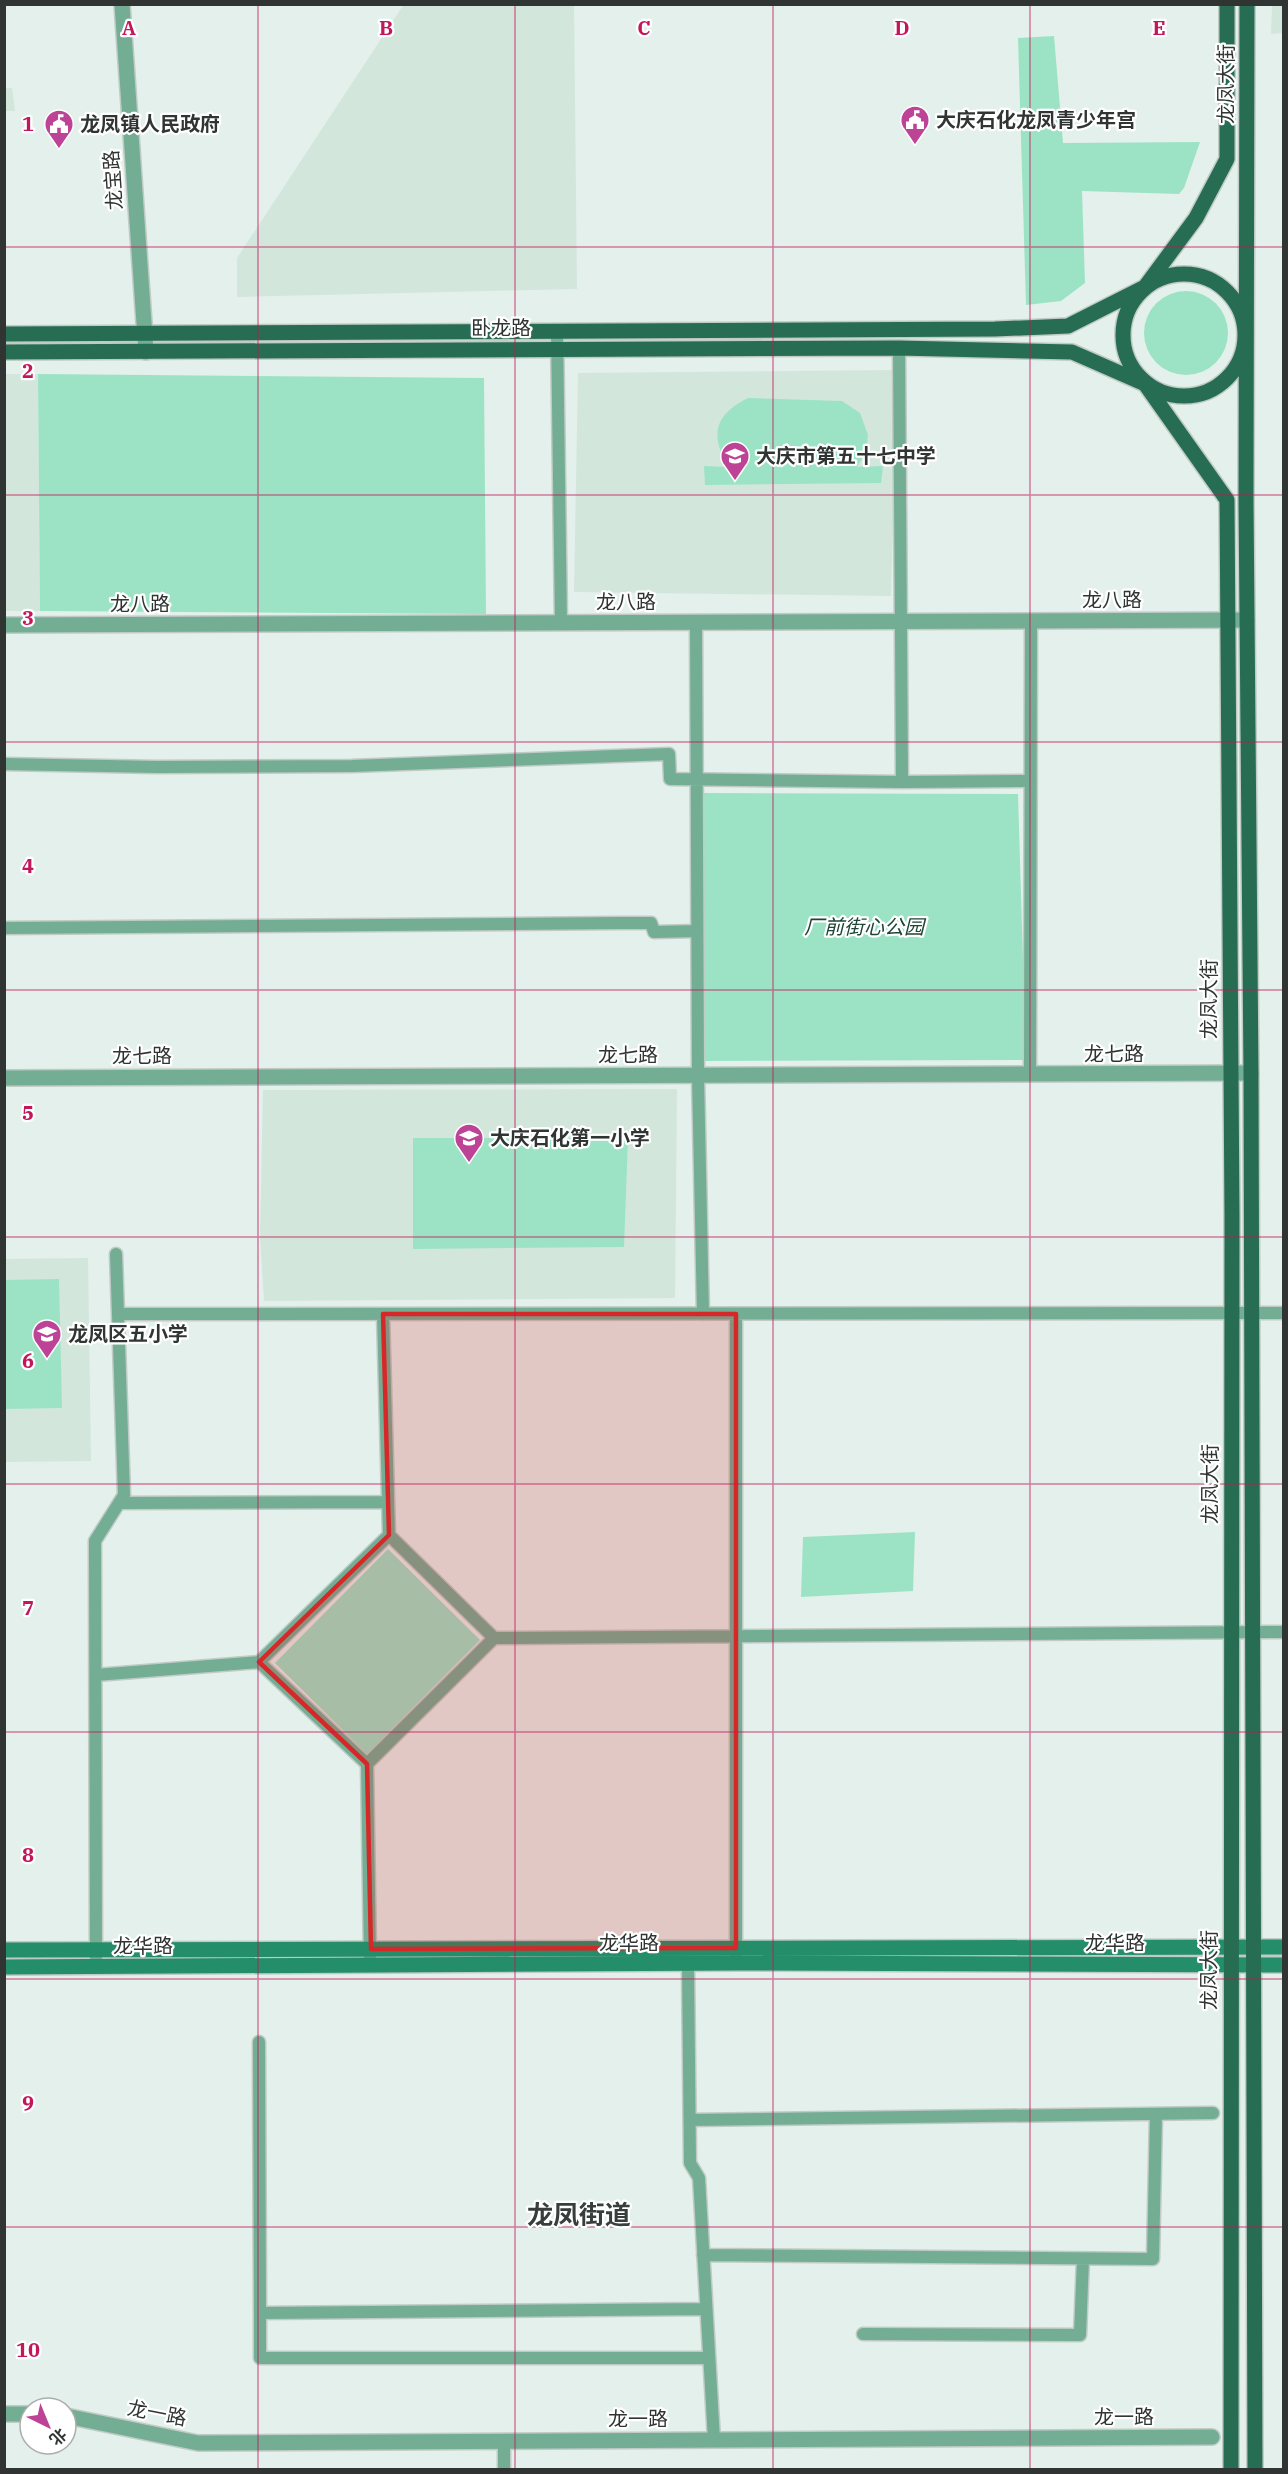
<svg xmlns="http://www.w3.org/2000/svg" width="1288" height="2474" font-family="'IBM Plex Serif','Noto Sans SC',serif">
	<rect width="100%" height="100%" fill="#e4f0eb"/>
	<path fill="#d2e6dc" d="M404,4L574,5L577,289L237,297V258Z
		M1272,5H1283V33L1271,34Z
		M4,88H12L15,111H5Z
		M897,370L891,596L574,592L578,373Z
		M4,374H38L40,611H5Z
		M677,1089L675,1298L264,1301L260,1237L263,1090Z
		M88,1258L91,1461L5,1462L4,1259Z"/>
	<path fill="#9ce3c5" d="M1054,36L1063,143L1200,142L1184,188L1179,194L1082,191L1085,283L1061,301L1026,305L1018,38Z
		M1144 333a42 42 0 1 1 84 0a42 42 0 1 1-84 0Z
		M38,374L484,378L486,614L40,611Z
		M748,398L842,401L860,413L868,435L866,452L857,467L883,466L881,483L705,485L704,466L728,467C710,435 714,415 748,398Z
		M702,793L1018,794L1026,1060L704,1061Z
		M413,1138H628L624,1247L413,1249Z
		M59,1279L62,1408L5,1409V1280Z
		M915,1532L913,1591L801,1597L803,1537Z
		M388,1549L480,1640L367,1754L275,1663Z"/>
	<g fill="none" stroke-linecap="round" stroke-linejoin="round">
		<g stroke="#c0cbc6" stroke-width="15">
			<path id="minor" d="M557,331L561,623
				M899,348L902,782
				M696,622L698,1076L703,1314
				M4,764L157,767L352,766L669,754L670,779L902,782L1030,781
				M4,928L619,923H651L654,932L697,931
				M1030,1075L1031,621
				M118,1314L1284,1313
				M383,1314L389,1535
				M119,1503L388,1502
				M494,1638L389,1535L259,1662L367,1764L494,1638L1284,1632
				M96,1675L259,1662
				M367,1764L370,1958
				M736,1956V1314
				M688,1964L690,2163L699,2178L714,2440
				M96,1967L95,1541L124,1495L116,1254
				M259,2042L260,2313
				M690,2120L1213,2113
				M703,2255L1153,2259L1156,2114
				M706,2309L260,2313V2358H709
				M863,2334L1080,2335L1083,2259
				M504,2441V2470"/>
		</g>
		<g stroke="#c0cbc6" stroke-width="18">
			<path id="tertiary" d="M122,4L146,352
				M4,625L1247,620
				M4,1078L1251,1073
				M4,2414H30
				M66,2416L198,2443L1212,2437"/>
		</g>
		<g stroke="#c0cbc6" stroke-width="18">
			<path id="secondary" d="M4,1950L1284,1947
				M4,1967L735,1963L1284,1965"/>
		</g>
		<g stroke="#c0cbc6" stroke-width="18">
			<path id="primary" d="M1247,4L1246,500L1251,1073L1255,2470
				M1123 335a61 61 0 1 1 122 0a61 61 0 1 1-122 0Z
				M4,334L995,329L1068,326L1145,287L1196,218L1227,159V4
				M4,352L899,348L1072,352L1145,384L1227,500L1232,1216L1231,2470"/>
		</g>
		<use href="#minor" stroke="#73ad94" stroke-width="12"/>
		<use href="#tertiary" stroke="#73ad94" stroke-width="15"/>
		<use href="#secondary" stroke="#248d6a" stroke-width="15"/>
		<use href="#primary" stroke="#276d54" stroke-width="15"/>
	</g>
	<path fill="#d62828" fill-opacity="0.2" stroke="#d62828" stroke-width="4.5" stroke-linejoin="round" d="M383,1314H736V1948L371,1949L367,1764L259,1662L389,1535Z"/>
	<path fill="none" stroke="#c2185b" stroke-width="1.5" stroke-opacity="0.55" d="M258,4V2470M515,4V2470M773,4V2470M1030,4V2470M4,247H1284M4,495H1284M4,742H1284M4,990H1284M4,1237H1284M4,1484H1284M4,1732H1284M4,1979H1284M4,2227H1284"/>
	<defs>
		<g id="civic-pin" transform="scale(1.5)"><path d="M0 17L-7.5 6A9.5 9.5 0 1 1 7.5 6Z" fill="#bd4396" stroke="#fff"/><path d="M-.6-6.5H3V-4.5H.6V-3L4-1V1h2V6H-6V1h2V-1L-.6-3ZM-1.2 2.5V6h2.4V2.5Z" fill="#fff"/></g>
		<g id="school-pin" transform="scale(1.5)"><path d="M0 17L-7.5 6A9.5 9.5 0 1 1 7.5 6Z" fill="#bd4396" stroke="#fff"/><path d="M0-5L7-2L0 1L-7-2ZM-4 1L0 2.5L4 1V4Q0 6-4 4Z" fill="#fff"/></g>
	</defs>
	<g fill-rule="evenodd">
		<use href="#civic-pin" x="915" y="120"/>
		<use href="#civic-pin" x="59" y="124"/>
		<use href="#school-pin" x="735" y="456"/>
		<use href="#school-pin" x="469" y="1138"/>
		<use href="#school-pin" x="47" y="1334"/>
	</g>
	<g text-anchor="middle" stroke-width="4.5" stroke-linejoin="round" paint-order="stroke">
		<g font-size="20" fill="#303533" stroke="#fff">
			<text transform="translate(1226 84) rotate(-90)" y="7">龙凤大街</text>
			<text transform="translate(113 180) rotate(-94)" y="7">龙宝路</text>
			<text x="501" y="335">卧龙路</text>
			<text x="1112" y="607">龙八路</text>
			<text x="626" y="609">龙八路</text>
			<text x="140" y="611">龙八路</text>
			<text transform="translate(1209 999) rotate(-90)" y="7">龙凤大街</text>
			<text x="1114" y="1061">龙七路</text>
			<text x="628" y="1062">龙七路</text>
			<text x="142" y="1063">龙七路</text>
			<text transform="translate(1210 1484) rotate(-90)" y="7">龙凤大街</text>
			<text x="629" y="1950">龙华路</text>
			<text x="1115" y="1950">龙华路</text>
			<text x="143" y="1953">龙华路</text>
			<text transform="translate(1209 1970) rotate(-90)" y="7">龙凤大街</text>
			<text transform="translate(157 2413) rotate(11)" y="7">龙一路</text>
			<text x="1124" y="2424">龙一路</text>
			<text x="638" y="2426">龙一路</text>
		</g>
		<g font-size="20" font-weight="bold" fill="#303533" stroke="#fff" text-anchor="start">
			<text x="936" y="127">大庆石化龙凤青少年宫</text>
			<text x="80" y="131">龙凤镇人民政府</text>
			<text x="756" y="463">大庆市第五十七中学</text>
			<text x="490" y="1145">大庆石化第一小学</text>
			<text x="68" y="1341">龙凤区五小学</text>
		</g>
		<g font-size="20" font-style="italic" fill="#1d4435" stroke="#fff">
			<text x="864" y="934">厂前街心公园</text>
		</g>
		<g font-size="26" font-weight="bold" fill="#363f3b" stroke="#fff">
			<text x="579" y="2224">龙凤街道</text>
		</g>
	</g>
	<g font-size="20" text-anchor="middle" font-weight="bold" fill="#c2185b" stroke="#fff" stroke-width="4.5" stroke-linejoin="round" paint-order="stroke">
		<text x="129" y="35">A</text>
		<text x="386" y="35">B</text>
		<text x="644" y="35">C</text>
		<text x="902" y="35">D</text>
		<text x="1159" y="35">E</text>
		<text x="28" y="131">1</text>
		<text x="28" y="378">2</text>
		<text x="28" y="625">3</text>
		<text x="28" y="873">4</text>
		<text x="28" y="1120">5</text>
		<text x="28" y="1368">6</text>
		<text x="28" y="1615">7</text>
		<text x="28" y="1862">8</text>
		<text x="28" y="2110">9</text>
		<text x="28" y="2357">10</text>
	</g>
	<rect width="1288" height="2474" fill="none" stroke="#303533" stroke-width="12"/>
	<g transform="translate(48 2426) rotate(137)"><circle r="28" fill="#ffffff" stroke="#acaead" stroke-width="1.5"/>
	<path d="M0-4.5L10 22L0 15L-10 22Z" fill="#bd4396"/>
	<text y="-9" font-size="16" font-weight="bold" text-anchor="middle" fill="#303533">北</text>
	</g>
</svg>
